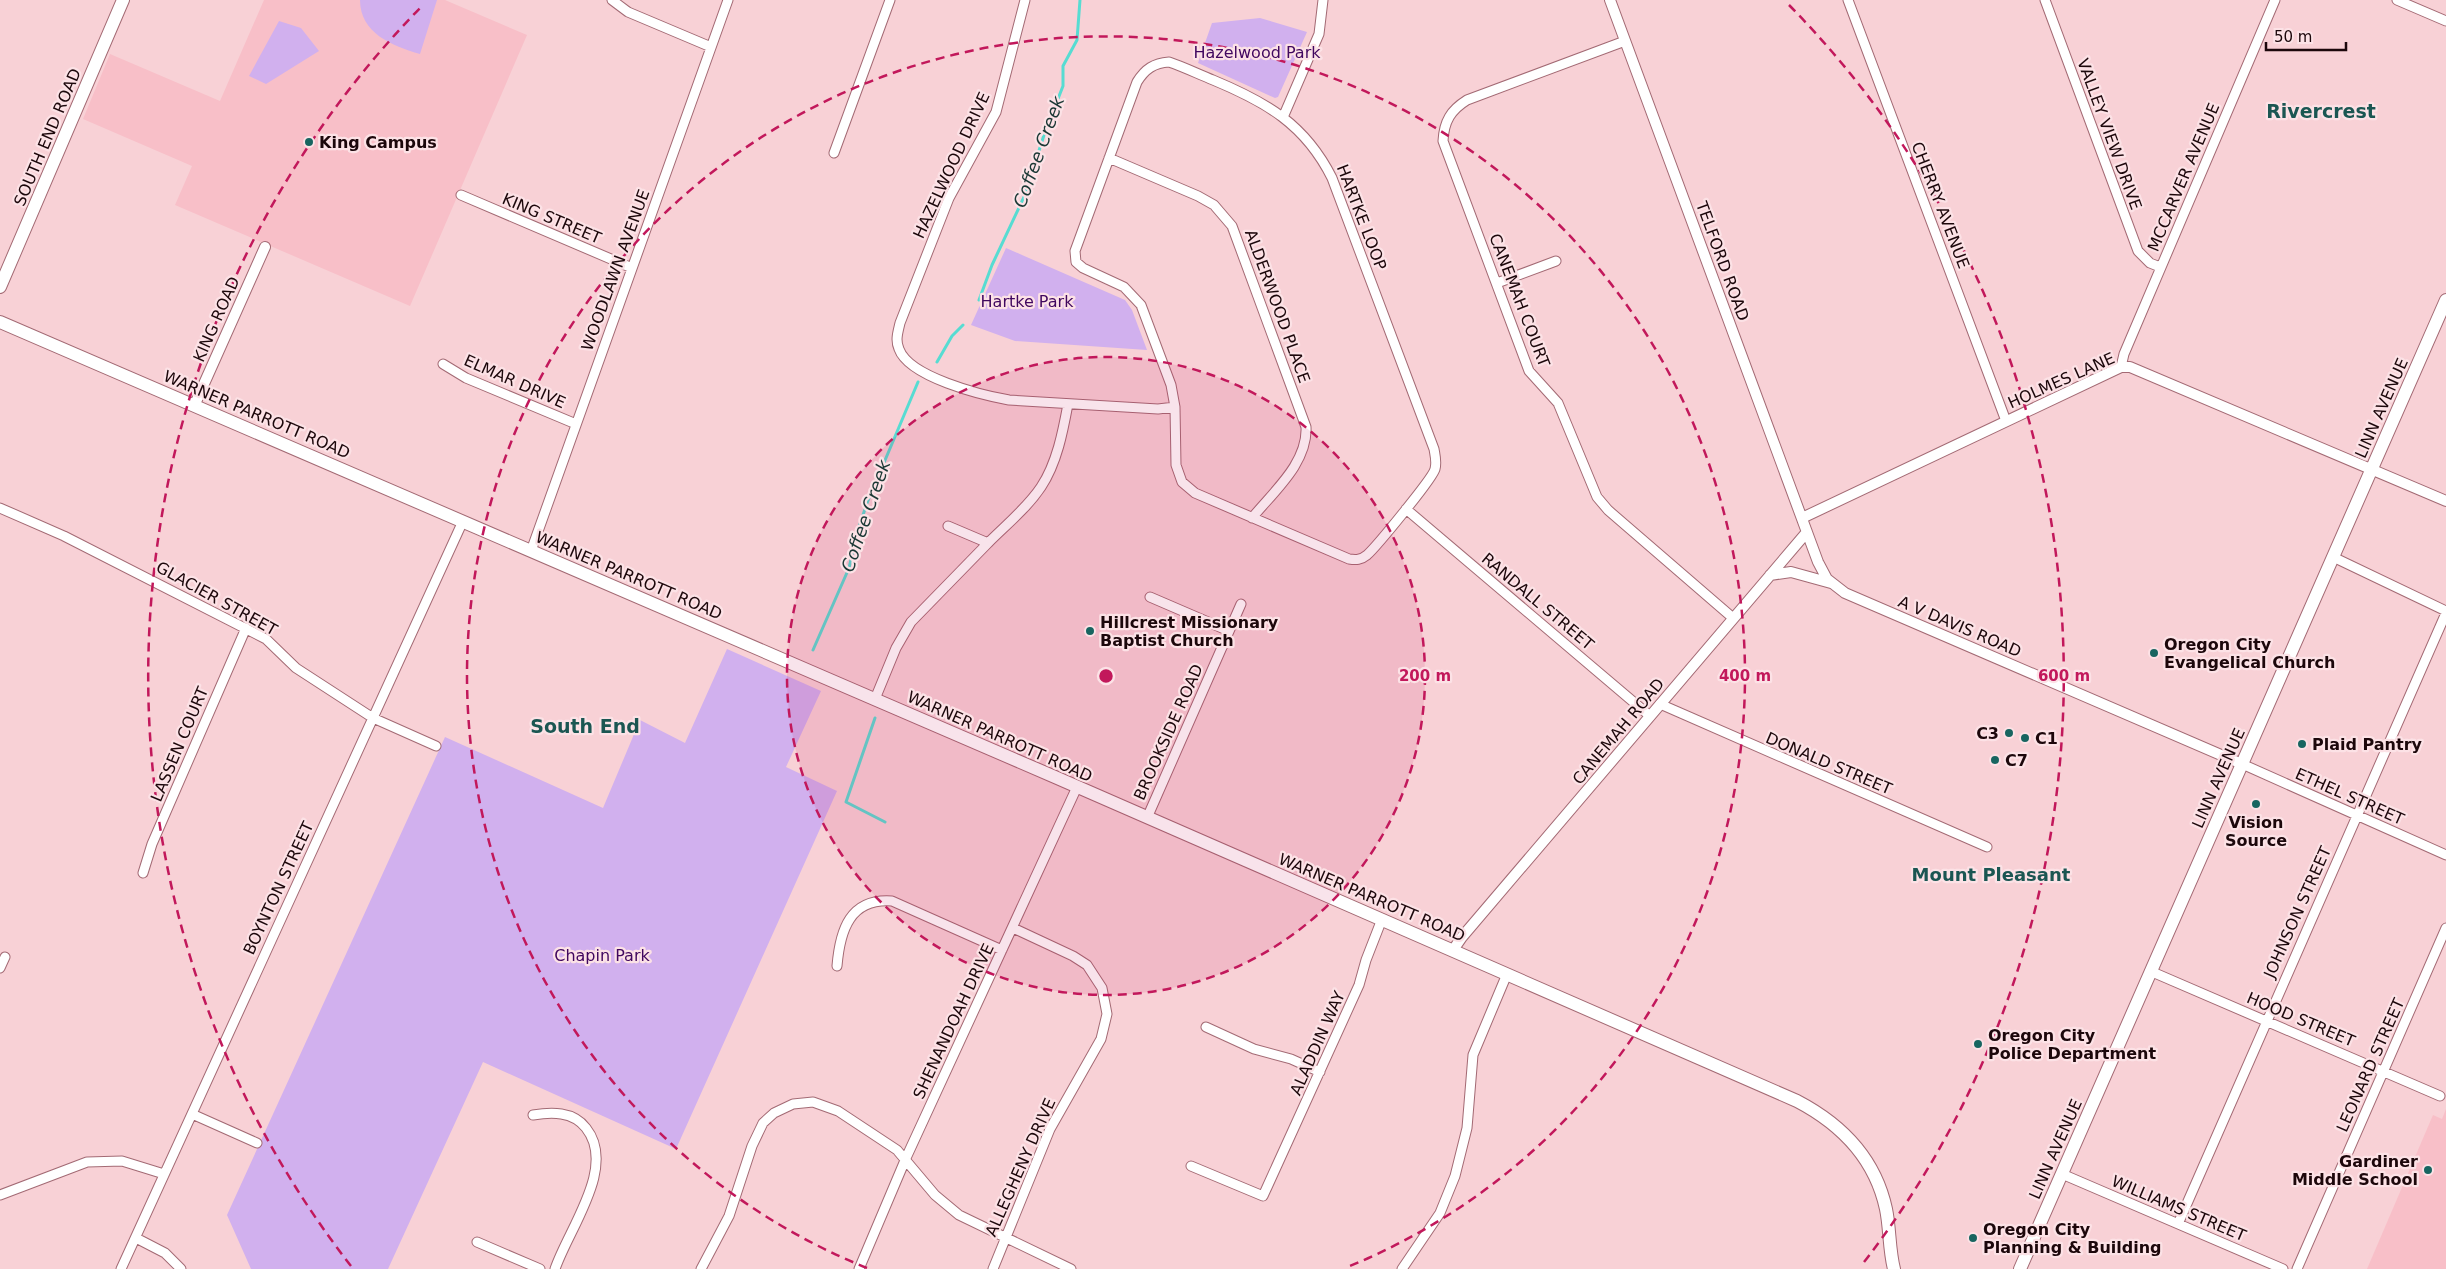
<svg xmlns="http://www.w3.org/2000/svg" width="2446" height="1269" font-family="'DejaVu Sans',sans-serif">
	<rect width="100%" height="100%" fill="#f8d1d6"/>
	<path fill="#f8bfc8" d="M264,0H445L527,35L410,306L175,205L192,166L83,119L110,54L220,101Z
		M2446,1109V1269H2367L2433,1115L2442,1119Z"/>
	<path fill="#d1b0ee" d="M360,0H437L420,54C392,46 360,33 360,0Z
		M1260,18L1307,32L1278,97L1275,98L1198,63L1212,23Z
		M279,21L301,28L319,51L266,84L249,76Z
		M1006,248L1125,300L1132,310L1147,350L1015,341L971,325Z
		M727,649L821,691L786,767L837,791L676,1149L483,1062L388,1269H251L227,1215L445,737L603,808L640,720L685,743Z"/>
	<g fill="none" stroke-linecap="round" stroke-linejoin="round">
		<path stroke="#57dcd2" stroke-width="3" d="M979,300L992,265L1024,197L1045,132L1063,86V66L1077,40L1080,0
			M937,362L952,336L963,325
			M813,650L849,568L857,533L867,503L918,382
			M875,718L846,802L885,822"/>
		<g stroke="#a36a74" stroke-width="11">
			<path id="minor" d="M612,0L628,12L711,47
				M1025,0L996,112L949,198L900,323C898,332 895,340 899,349C909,377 981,395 1009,400L1158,409L1175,407
				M1848,0L2006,421
				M2045,0L2138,251L2150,263L2160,267
				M2397,0L2446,21
				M1625,41L1467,100C1451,110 1444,121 1443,141L1529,371L1558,403L1597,497L1608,510L1733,618
				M1169,62C1184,67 1198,74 1213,80C1266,102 1305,124 1332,178L1434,449C1435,455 1437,462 1435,469C1433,478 1376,547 1367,555C1361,560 1356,560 1349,559L1195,493L1182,482L1176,465L1175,407L1171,385L1141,305L1124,287L1083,268L1076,262L1075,251L1137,82C1145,69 1154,63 1169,62Z
				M1284,115L1319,34L1323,0
				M834,153L890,0
				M1109,158L1198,196L1214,205L1232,226L1306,427C1308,463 1273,492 1252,518
				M461,195L632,268
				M1497,283L1556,261
				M443,364L466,378L576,424
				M2121,367L2124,354L2275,0
				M0,508L64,536L266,639L296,668L373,718L436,746
				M1406,509L1650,716
				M948,526L988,543C1006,525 1027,508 1041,487C1057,463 1063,431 1068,404
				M531,551L728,0
				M2333,557L2446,611
				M1150,597L1229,631
				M875,699L896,648L911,622L988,543
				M1660,704L1987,847
				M2242,764L2446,855
				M1147,818L1241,604
				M143,873L152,844L246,628
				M837,966C840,930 850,898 892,901L1002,950
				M0,968L5,957
				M2150,971L2440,1096
				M1206,1027L1254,1049L1291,1059L1320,1072
				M192,1114L257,1143
				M533,1115C551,1112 573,1111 586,1128C617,1167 569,1228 555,1269
				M1191,1166L1263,1196L1359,985L1366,960L1382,919
				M2062,1174L2283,1269
				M0,1195L87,1162L122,1161L164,1174
				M2178,1224L2446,613
				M136,1238L165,1253L181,1269
				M477,1242L540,1269
				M121,1269L463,521
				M701,1269L729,1216L752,1146L763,1123L774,1113L793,1104L813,1102L838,1111L897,1150L935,1195L959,1215L1071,1269
				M859,1269L906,1158L1077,787
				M993,1269L1050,1129L1101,1039L1107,1014L1102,988L1087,965L1073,956L1013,928
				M1402,1269L1440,1213L1455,1176L1467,1128L1473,1055L1507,974
				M2297,1269L2446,928"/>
		</g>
		<g stroke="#a36a74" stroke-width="12">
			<path id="tertiary" d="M1610,0L1818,562L1827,579L1845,593L2242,764
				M195,404L265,247
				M1802,518L2121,367H2130L2446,501
				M1770,575L1791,572L1831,583
				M1453,950L1462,937L1807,532"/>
		</g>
		<g stroke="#a36a74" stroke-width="14">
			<path id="secondary" d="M0,287L123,0
				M0,322L1055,777L1797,1101C1841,1124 1875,1158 1886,1209C1890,1228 1889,1250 1894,1269
				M2020,1269L2446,300"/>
		</g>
		<use href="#minor" stroke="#fff" stroke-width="9"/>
		<use href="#tertiary" stroke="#fff" stroke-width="10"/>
		<use href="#secondary" stroke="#fff" stroke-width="12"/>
	</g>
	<circle cx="1106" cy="676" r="319" fill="#c2185b" fill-opacity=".12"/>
	<g fill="none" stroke="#c2185b" stroke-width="2.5" stroke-dasharray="9 6">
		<circle cx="1106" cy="676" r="319"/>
		<path d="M867 1268A639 639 0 1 1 1345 1268"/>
		<path d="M351 1266A958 958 0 0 1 423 5M1789 5A958 958 0 0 1 1861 1266"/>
	</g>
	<g fill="#186560" stroke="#fce2e6" stroke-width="2">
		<circle cx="309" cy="142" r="5"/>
		<circle cx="1090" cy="631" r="5"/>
		<circle cx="2154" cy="653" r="5"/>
		<circle cx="2009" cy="733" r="5"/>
		<circle cx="2025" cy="738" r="5"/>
		<circle cx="2302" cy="744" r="5"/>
		<circle cx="1995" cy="760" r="5"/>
		<circle cx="2256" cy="804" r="5"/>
		<circle cx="1978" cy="1044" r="5"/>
		<circle cx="2428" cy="1170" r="5"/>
		<circle cx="1973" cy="1238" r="5"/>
	</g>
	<g text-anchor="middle" stroke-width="4.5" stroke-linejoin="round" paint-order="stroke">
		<g font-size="16" fill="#40075f" stroke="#fce2e6">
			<text x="1257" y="58">Hazelwood Park</text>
			<text x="1027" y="307">Hartke Park</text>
			<text x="602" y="961">Chapin Park</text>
		</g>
		<g font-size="16" fill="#1c070b" stroke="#fce2e6">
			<text transform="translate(2110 134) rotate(70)" y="6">VALLEY VIEW DRIVE</text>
			<text transform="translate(47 137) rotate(-67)" y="6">SOUTH END ROAD</text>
			<text transform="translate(951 165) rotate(-65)" y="6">HAZELWOOD DRIVE</text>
			<text transform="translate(2183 177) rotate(-67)" y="6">MCCARVER AVENUE</text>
			<text transform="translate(1941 205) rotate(69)" y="6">CHERRY AVENUE</text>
			<text transform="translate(1362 217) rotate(69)" y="6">HARTKE LOOP</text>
			<text transform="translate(552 218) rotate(23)" y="6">KING STREET</text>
			<text transform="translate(1723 261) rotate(70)" y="6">TELFORD ROAD</text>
			<text transform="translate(615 270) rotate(-70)" y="6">WOODLAWN AVENUE</text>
			<text transform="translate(1520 300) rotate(69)" y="6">CANEMAH COURT</text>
			<text transform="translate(1278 306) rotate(70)" y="6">ALDERWOOD PLACE</text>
			<text transform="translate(216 319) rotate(-66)" y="6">KING ROAD</text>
			<text transform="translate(2061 380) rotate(-24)" y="6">HOLMES LANE</text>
			<text transform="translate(515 381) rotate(24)" y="6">ELMAR DRIVE</text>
			<text transform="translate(2381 408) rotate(-66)" y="6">LINN AVENUE</text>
			<text transform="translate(257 414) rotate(23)" y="6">WARNER PARROTT ROAD</text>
			<text transform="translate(629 575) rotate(23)" y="6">WARNER PARROTT ROAD</text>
			<text transform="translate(217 598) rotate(29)" y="6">GLACIER STREET</text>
			<text transform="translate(1538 601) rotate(40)" y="6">RANDALL STREET</text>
			<text transform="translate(1960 626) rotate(23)" y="6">A V DAVIS ROAD</text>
			<text transform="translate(1618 731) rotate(-50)" y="6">CANEMAH ROAD</text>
			<text transform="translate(1168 732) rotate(-66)" y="6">BROOKSIDE ROAD</text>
			<text transform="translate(1000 736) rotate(24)" y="6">WARNER PARROTT ROAD</text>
			<text transform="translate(179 744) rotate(-67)" y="6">LASSEN COURT</text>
			<text transform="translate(1829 763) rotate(23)" y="6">DONALD STREET</text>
			<text transform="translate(2218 778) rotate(-66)" y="6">LINN AVENUE</text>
			<text transform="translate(2350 796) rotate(24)" y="6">ETHEL STREET</text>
			<text transform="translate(278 888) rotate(-65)" y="6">BOYNTON STREET</text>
			<text transform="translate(1372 897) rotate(23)" y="6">WARNER PARROTT ROAD</text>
			<text transform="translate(2297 912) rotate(-66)" y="6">JOHNSON STREET</text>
			<text transform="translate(2301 1019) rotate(23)" y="6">HOOD STREET</text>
			<text transform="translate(953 1021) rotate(-65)" y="6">SHENANDOAH DRIVE</text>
			<text transform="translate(1317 1043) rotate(-66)" y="6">ALADDIN WAY</text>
			<text transform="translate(2370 1065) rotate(-66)" y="6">LEONARD STREET</text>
			<text transform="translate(2055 1149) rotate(-66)" y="6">LINN AVENUE</text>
			<text transform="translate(1020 1167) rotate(-66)" y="6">ALLEGHENY DRIVE</text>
			<text transform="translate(2179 1208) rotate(23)" y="6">WILLIAMS STREET</text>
		</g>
		<g font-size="16" font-weight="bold" fill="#1c070b" stroke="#fce2e6" text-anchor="start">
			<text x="319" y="148">King Campus</text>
			<text x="1100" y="628">Hillcrest Missionary<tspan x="1100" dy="18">Baptist Church</tspan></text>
			<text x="2164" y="650">Oregon City<tspan x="2164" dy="18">Evangelical Church</tspan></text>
			<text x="1999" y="739" text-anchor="end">C3</text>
			<text x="2035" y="744">C1</text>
			<text x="2312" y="750">Plaid Pantry</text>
			<text x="2005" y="766">C7</text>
			<text x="2256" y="828" text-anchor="middle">Vision<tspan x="2256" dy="18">Source</tspan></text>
			<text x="1988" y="1041">Oregon City<tspan x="1988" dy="18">Police Department</tspan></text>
			<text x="2418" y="1167" text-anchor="end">Gardiner<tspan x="2418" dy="18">Middle School</tspan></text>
			<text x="1983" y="1235">Oregon City<tspan x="1983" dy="18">Planning &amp; Building</tspan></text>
		</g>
		<g font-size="18" font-style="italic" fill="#1a3734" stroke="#fce2e6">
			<text transform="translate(1039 152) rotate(-70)" y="6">Coffee Creek</text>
			<text transform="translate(866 516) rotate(-71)" y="6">Coffee Creek</text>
		</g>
		<g font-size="18" font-weight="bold" fill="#1b5652" stroke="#fce2e6">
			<text x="1991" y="881">Mount Pleasant</text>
		</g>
		<g font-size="19" font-weight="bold" fill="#1b5652" stroke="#fce2e6">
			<text x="2321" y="118">Rivercrest</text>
			<text x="585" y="733">South End</text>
		</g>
	</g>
	<circle cx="1106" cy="676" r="8" fill="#c2185b" stroke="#fce2e6" stroke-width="2.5"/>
	<g font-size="15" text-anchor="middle" font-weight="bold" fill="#c2185b" stroke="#fce2e6" stroke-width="4.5" stroke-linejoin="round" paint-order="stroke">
		<text x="1425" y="681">200 m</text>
		<text x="1745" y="681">400 m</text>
		<text x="2064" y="681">600 m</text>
	</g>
	<path d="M2266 42v8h80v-8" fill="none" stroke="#1c070b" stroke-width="2.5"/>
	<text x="2274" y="42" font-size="15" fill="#1c070b" stroke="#fce2e6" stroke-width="4" paint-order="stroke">50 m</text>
</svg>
